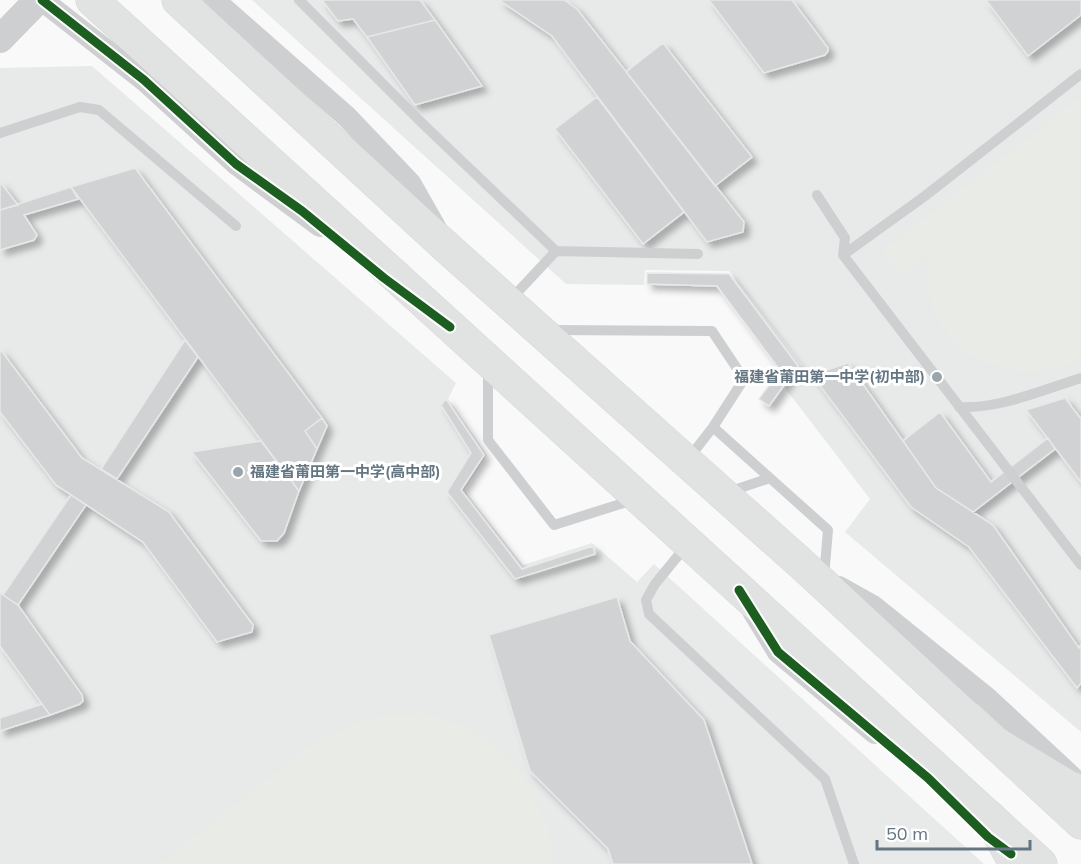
<svg xmlns="http://www.w3.org/2000/svg" width="1081" height="864" font-family="Mulish,'Noto Sans SC',sans-serif">
	<defs>
		<filter id="shadow"><feDropShadow dx="5.5" dy="5.5" stdDeviation="3" flood-color="#0004"/></filter>
	</defs>
	<rect width="100%" height="100%" fill="#f9f9f9"/>
	<path fill="#e8e9e9" d="M252,0H1081V732L845,532L870,499L785,388L802,365L729,271L645,270L644,285L566,284Z
		M92,66L456,383L448,399L487,455L464,490L523,565L592,543L637,582L654,564L984,864H0V68Z"/>
	<path fill="#e8ebe6" d="M1081,97V359C1028,383 969,372 939,320C926,299 923,276 930,253L902,275L883,251Z
		M425,713C487,732 518,753 543,815C549,830 556,848 554,864H160L306,749C347,722 376,714 425,713Z"/>
	<path fill="#d0d2d3" stroke="#e8e8e8" stroke-width="1.5" filter="url(#shadow)" d="M322,0H420L435,20L367,37L353,19L338,21Z
		M499,0H564L577,9L744,222L743,232L707,242L552,36Z
		M709,0H792L828,48V51L825,55L764,73Z
		M986,0H1081V15L1028,56Z
		M435,20L482,86L415,105L367,37Z
		M663,43L752,157L715,186L626,72Z
		M597,97L684,212L643,244L555,129Z
		M135,168L322,418L305,431L317,449L299,491L71,187Z
		M0,182L18,205L0,210Z
		M71,187L78,199L24,215L37,235L34,240L0,250V210Z
		M647,273L729,274L798,366L769,406L759,399L780,370L717,286L647,284Z
		M185,340L198,357L117,479L101,469Z
		M0,349L82,458L169,512L253,625L252,632L217,642L143,542L56,485L0,412Z
		M848,363L936,488L993,525L1079,648L1081,645V683L1077,688L969,547L911,507L812,375Z
		M1065,398L1081,419V482L1026,410Z
		M446,399L484,455L461,490L522,569L593,546L595,554L515,579L447,492L471,453L441,405Z
		M940,412L991,482L1048,438L1055,449L973,512L936,488L903,441Z
		M322,418L327,426L317,449L305,431Z
		M261,441L299,491L284,533L277,541H261L192,452Z
		M71,495L86,505L18,605L3,595Z
		M0,593L18,605L82,695L83,701L80,704L50,715L0,646Z
		M617,597L630,641L704,720L752,864H613L608,849L530,771L489,635Z
		M42,704L50,715L0,731V718Z"/>
	<g fill="none" stroke-linecap="round" stroke-linejoin="round">
		<g stroke="#d5d6d7" stroke-width="33">
			<path id="secondary" d="M92,0L1041,864
				M178,0L444,245L806,568L1081,823"/>
		</g>
		<g stroke="#d5d6d7" stroke-width="34">
			<path id="primary" d="M995,743L1068,787L1081,792
				M990,818L1016,864"/>
		</g>
		<path stroke="#cecfd0" stroke-width="10" d="M299,0L423,124L556,251L698,254
			M1081,74L925,196L843,255L1081,565
			M0,133L80,107L99,110L236,226
			M817,195L845,238L843,255
			M511,299L556,251
			M550,330L712,331L744,379L713,427L828,530L824,577
			M488,370V440L554,525L633,500
			M959,407C1000,409 1042,390 1081,378
			M689,458L713,427
			M728,492L770,478
			M686,546L655,584L646,600L649,614L825,779L854,864"/>
		<path stroke="#cecfd0" stroke-width="22" d="M42,0L144,80L236,164L320,226
			M214,0L347,117L410,183L435,227
			M839,587L873,606L987,698L1073,778
			M753,611L778,652L875,733"/>
		<path stroke="#cecfd0" stroke-width="28" d="M0,39L38,0"/>
		<use href="#secondary" stroke="#e1e2e2" stroke-width="32"/>
		<use href="#primary" stroke="#e1e2e2" stroke-width="33"/>
		<g stroke="#fff" stroke-width="13">
			<path id="cycleway" d="M42,0L144,80L236,164L302,211L384,278L450,327
				M739,590L778,652L928,778L988,837L1011,854"/>
		</g>
		<use href="#cycleway" stroke="#1b5e20" stroke-width="9"/>
	</g>
	<g fill="#99a4ac" stroke="#fff" stroke-width="2">
		<circle cx="937" cy="377" r="6"/>
		<circle cx="238" cy="472" r="6"/>
	</g>
	<g text-anchor="middle" stroke-width="6" stroke-linejoin="round" paint-order="stroke">
		<g font-size="15" font-weight="bold" fill="#657683" stroke="#fff" text-anchor="end">
			<text x="925" y="382">福建省莆田第一中学(初中部)</text>
			<text x="250" y="477" text-anchor="start">福建省莆田第一中学(高中部)</text>
		</g>
	</g>
	<path d="M877 840v9h153v-9" fill="none" stroke="#657683" stroke-width="3"/>
	<text x="886" y="840" font-size="18" fill="#657683" stroke="#ffffff" stroke-width="4.5" paint-order="stroke">50 m</text>
</svg>
